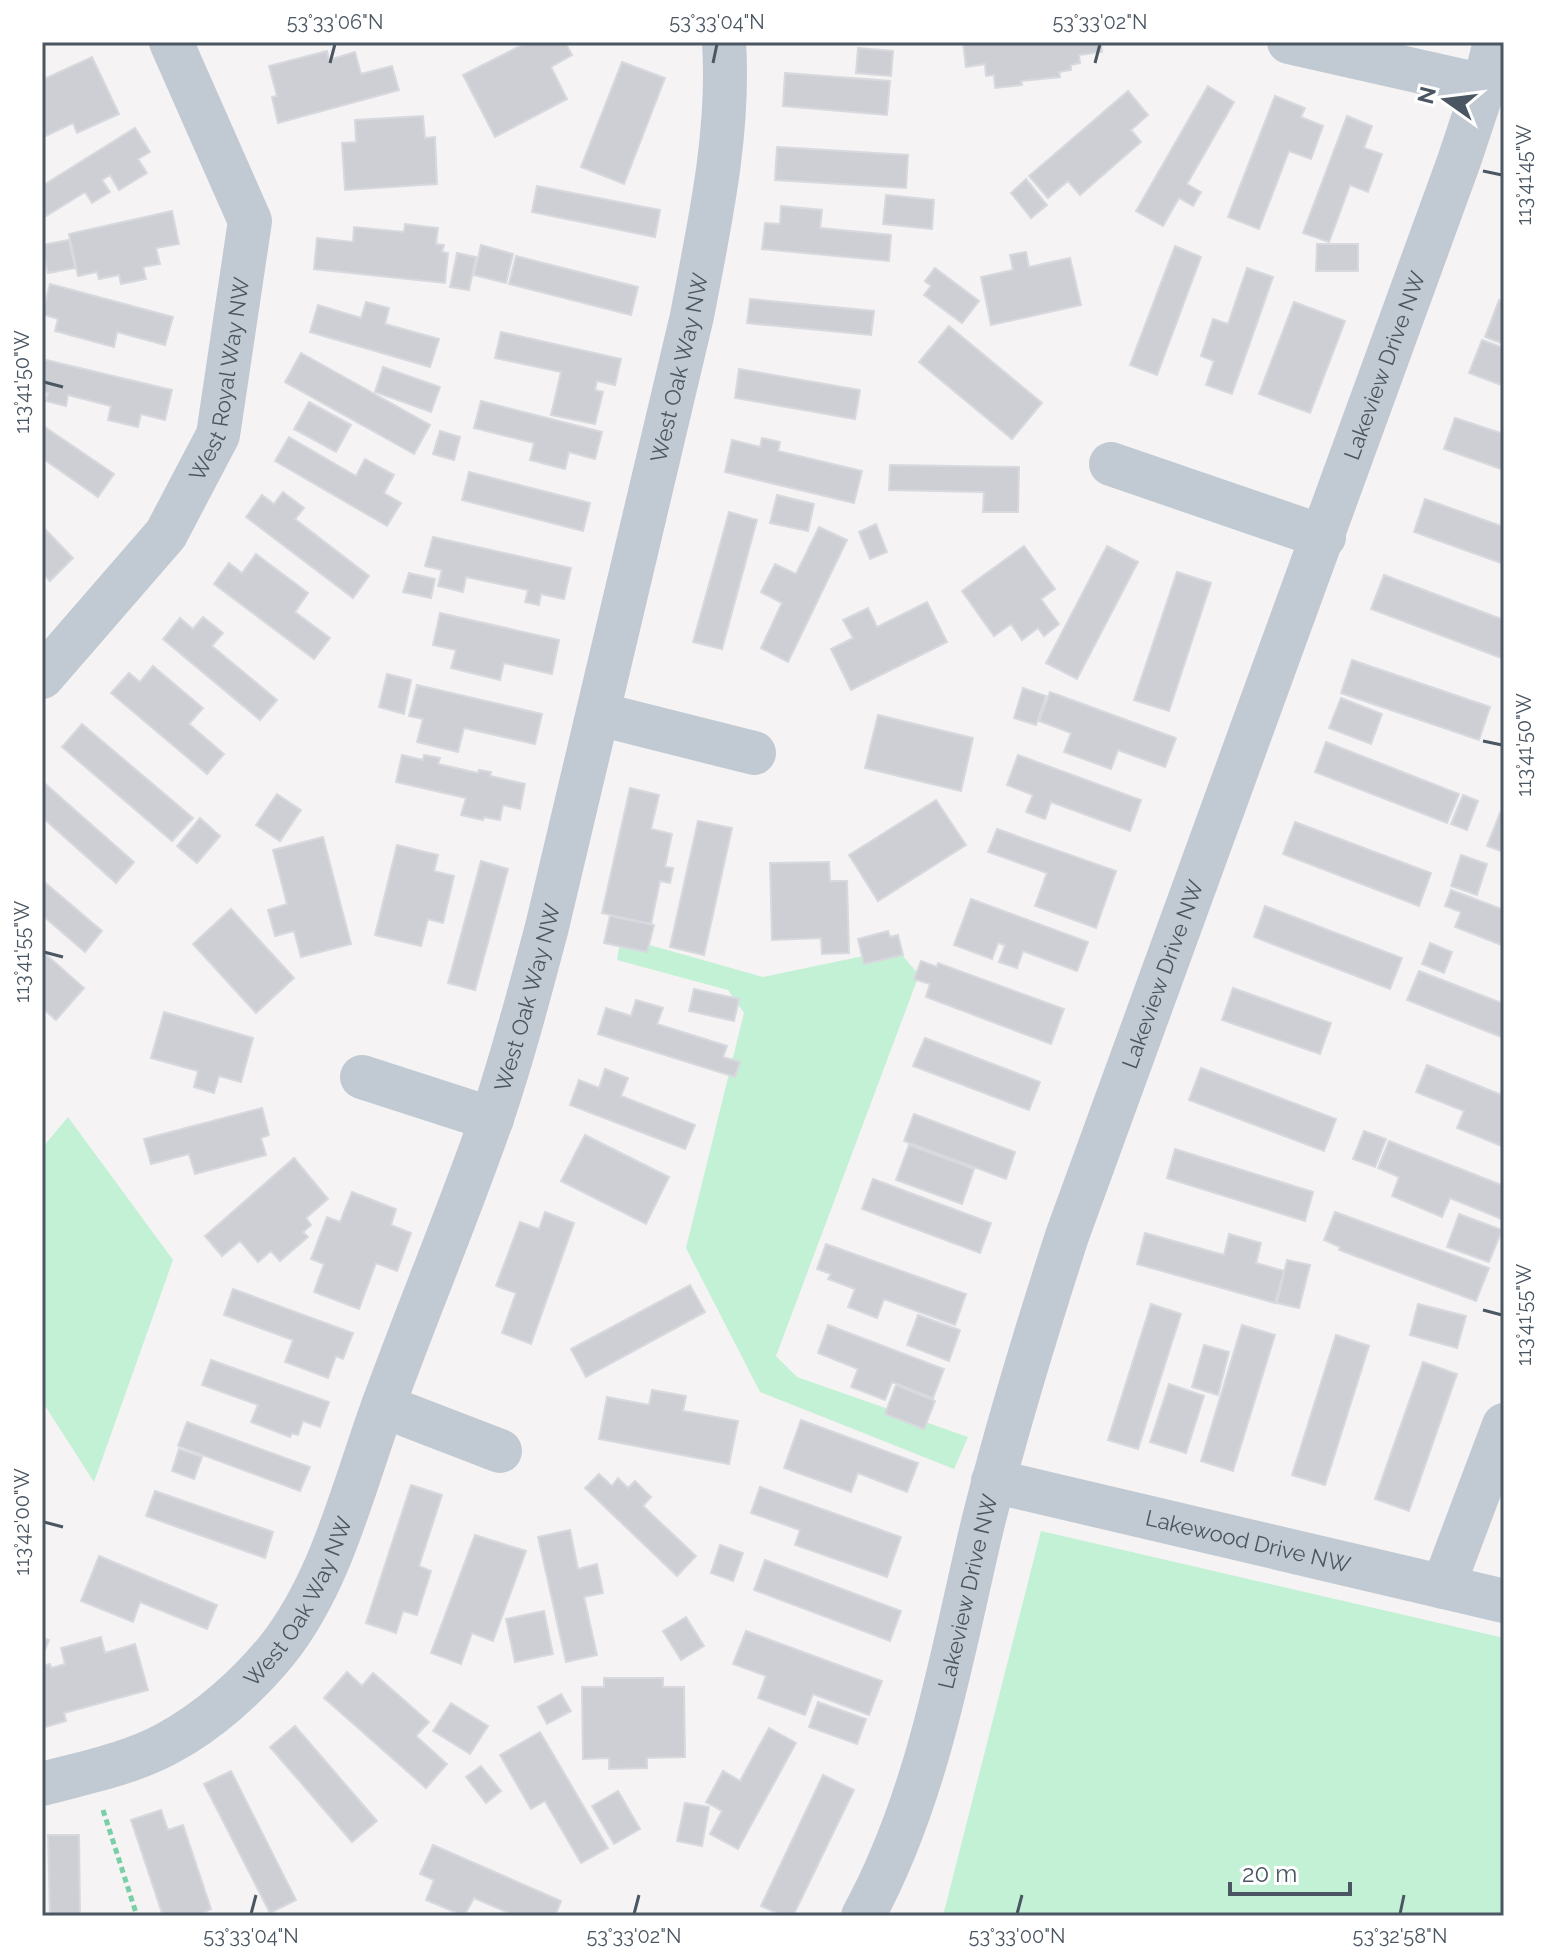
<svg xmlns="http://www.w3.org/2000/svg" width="1546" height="1958" font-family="Raleway,sans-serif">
	<rect width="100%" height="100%" fill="#f5f3f3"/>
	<path fill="#c3f1d5" d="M621,937L763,977L897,949L919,975L776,1356L797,1377L968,1437L954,1469L760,1392L686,1248L744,1013L728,990L617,960Z
		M68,1117L173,1260L94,1482L42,1401V1148Z
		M1041,1531L1504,1638V1916H940L944,1912Z"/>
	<path fill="#cdcfd5" stroke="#d7d9de" stroke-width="2" d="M528,42H565L572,55L551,67L567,99L495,137L463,75Z
		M963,42H1101L1102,52L1079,55L1080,63L1071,65V70L1059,72L1060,77L1021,81L1022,85L995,88L994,75L986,76L985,64L966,67Z
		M858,48L893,51L891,76L856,73Z
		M327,51L329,60L355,52L361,74L392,66L399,90L278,123L272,97L277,96L269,66Z
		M92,57L119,114L77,133L73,123L46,136L42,127V80Z
		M622,62L665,78L624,184L581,167Z
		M785,73L890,81L887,115L783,106Z
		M1208,86L1234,102L1187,184L1201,192L1193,206L1179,198L1163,226L1136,211Z
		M1128,91L1148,115L1131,130L1141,142L1080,195L1068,181L1048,198L1029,176Z
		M1275,96L1305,108L1301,117L1323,126L1311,159L1289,151L1259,229L1228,217Z
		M423,116L425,138L435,137L437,184L345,190L342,143L356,142L355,120Z
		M1347,116L1372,126L1364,148L1382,154L1368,192L1350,185L1329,242L1303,233Z
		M135,128L150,152L138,159L147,173L119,190L110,175L102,180L110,192L92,203L85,192L46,216L42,209V186Z
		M777,147L908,155L906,188L775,180Z
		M1026,179L1047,205L1031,218L1011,193Z
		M537,186L660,210L655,237L532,212Z
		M886,195L934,200L932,229L883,224Z
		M781,206L822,210L820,228L891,235L889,261L762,249L765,223L780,224Z
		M172,211L179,244L156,248L160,264L143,267L146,279L121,284L119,275L99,279L97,272L78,276L69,234Z
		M405,224L438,228L436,244L444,245L442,252L448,253L445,283L314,269L317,238L353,242L354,227L404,232Z
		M69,240L75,268L48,273L42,245Z
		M1317,244H1358V271H1316Z
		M481,245L513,254L506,283L474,275Z
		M1175,246L1201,257L1157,375L1130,365Z
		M1026,252L1029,267L1070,258L1081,305L991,325L981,277L1013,270L1010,255Z
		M457,253L476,257L469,290L450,287Z
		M516,256L638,287L631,315L509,284Z
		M935,268L979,301L962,323L924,295L931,286L925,281Z
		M1247,268L1273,277L1232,394L1206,385L1214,361L1201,356L1213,319L1228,324Z
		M50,284L173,317L165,345L117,332L114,347L55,331L58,319L42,314Z
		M750,299L874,311L871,335L747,323Z
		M1499,300L1504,302V344L1485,337Z
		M366,302L389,308L385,324L439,339L430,367L310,332L318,305L361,318Z
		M1294,302L1345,321L1310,413L1259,394Z
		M949,326L1042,403L1012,439L919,362Z
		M501,332L621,359L615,385L597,381L595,390L603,392L595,424L551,415L561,372L495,358Z
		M1482,340L1504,348V386L1469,373Z
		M301,353L430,425L414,454L285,382Z
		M42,359L172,390L165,420L141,414L138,427L108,420L111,406L68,395L66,406L46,401L48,393L42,392Z
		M383,367L440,387L431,412L375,392Z
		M739,369L860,390L855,419L735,398Z
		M481,401L602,432L595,459L569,452L565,469L530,460L534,443L474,428Z
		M309,402L351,425L336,452L294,429Z
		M1455,418L1504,434V470L1444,449Z
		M42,425L114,474L98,497L42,458Z
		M440,431L460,437L454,460L433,454Z
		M289,437L356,476L365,459L394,475L384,493L401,503L387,526L275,461Z
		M762,438L780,442L778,451L862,471L854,503L725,472L732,440L760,447Z
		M890,465L1019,467L1018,512H983L984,492L889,490Z
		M469,472L590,503L583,531L462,500Z
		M283,492L304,508L295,519L369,576L353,598L246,517L262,495L274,504Z
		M777,495L814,504L808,531L770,523Z
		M1425,499L1504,527V564L1414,532Z
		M729,512L757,520L722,649L693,642Z
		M876,524L887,552L870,559L859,532Z
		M42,526L73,558L50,581L42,573Z
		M819,527L847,540L788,662L761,648L782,603L761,592L775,564L796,574Z
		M433,537L571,568L564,599L541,594L539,605L525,602L528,590L466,577L463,592L438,586L442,570L425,566Z
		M1024,546L1055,589L1041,599L1059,624L1044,636L1038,628L1022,640L1011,624L994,636L962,591Z
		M1107,546L1138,562L1077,679L1046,663Z
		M256,554L308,593L295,612L330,638L314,659L214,584L229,563L242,573Z
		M1177,572L1211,583L1169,711L1134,700Z
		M409,573L435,579L431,598L403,592Z
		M1384,575L1504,620V659L1371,609Z
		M927,602L947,642L851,690L831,649L853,638L843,620L868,608L877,627Z
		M440,613L559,640L552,674L504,663L500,680L451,668L456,650L433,645Z
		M203,617L223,633L212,646L277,700L260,720L163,639L180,618L193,629Z
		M1352,660L1490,707L1479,740L1341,693Z
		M153,666L203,708L189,724L224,754L207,774L111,693L129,673L140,682Z
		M387,674L411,680L404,714L379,707Z
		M417,685L542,714L535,744L464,728L458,752L417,742L423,719L409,716Z
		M1023,688L1046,696L1036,725L1014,718Z
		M1050,692L1176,738L1165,767L1118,750L1111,769L1064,752L1071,733L1039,721Z
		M1341,698L1382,714L1371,744L1329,728Z
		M878,715L973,738L961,791L865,768Z
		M82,724L193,818L172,841L62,747Z
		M1326,742L1459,794L1447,823L1315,772Z
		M402,755L423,760L424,755L440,758L438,764L478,773L479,770L491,772L490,776L525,784L520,809L503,805L500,820L484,817L483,820L461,815L466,798L396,782Z
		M1018,755L1141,800L1130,831L1051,802L1045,819L1026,812L1033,795L1007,785Z
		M42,781L134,862L116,883L42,817Z
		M630,788L659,795L651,829L672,834L665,867L673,868L670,883L660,881L651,924L602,913Z
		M277,794L301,810L280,841L256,825Z
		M1463,795L1478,801L1467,830L1451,824Z
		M936,800L966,845L878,901L849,855Z
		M1500,813L1504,815V852L1487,846Z
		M200,818L220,836L197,863L177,846Z
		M698,821L732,828L704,955L670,947Z
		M1295,822L1431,873L1419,906L1283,854Z
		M997,829L1116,871L1096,928L1035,906L1047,873L988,852Z
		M323,837L351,944L301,957L294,931L275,936L268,910L287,904L273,850Z
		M397,845L438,855L434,871L454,876L443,923L428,919L421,946L375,935Z
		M1461,855L1487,864L1477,895L1451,886Z
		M481,861L508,869L475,990L448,983Z
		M829,862L830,881H847L849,953L822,954L821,938L772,940L770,863Z
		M42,880L102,931L85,952L42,915Z
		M1451,890L1504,910V946L1455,927L1461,912L1445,906Z
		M971,899L1088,942L1077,971L1023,951L1017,968L999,962L1005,945L998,943L992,959L954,945Z
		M1265,906L1402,958L1390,989L1254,937Z
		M231,909L294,978L256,1013L193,944Z
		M610,916L654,925L647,952L604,943Z
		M888,931L890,937L898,935L903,955L864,964L858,939Z
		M1430,943L1452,952L1444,973L1422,964Z
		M42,951L84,988L56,1020L42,1008Z
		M921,961L937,967L938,963L1064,1009L1051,1044L926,997L930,984L914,979Z
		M1419,971L1504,1004V1038L1407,1000Z
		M1233,988L1331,1023L1320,1054L1222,1020Z
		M694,989L739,999L734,1021L689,1011Z
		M636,1000L663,1008L657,1024L727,1046L723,1057L740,1062L735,1077L598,1034L606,1008L631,1016Z
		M164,1012L253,1038L241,1082L219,1076L214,1093L194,1087L198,1071L151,1058Z
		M925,1038L1040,1082L1029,1110L913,1066Z
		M1427,1065L1504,1096V1147L1457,1128L1464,1111L1416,1092Z
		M1201,1068L1336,1119L1324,1151L1189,1100Z
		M605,1069L628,1078L621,1096L695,1125L685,1149L570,1105L579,1080L599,1088Z
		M262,1108L269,1135L261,1138L266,1155L195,1174L189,1154L151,1164L144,1139Z
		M914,1114L1015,1152L1006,1179L904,1141Z
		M1364,1131L1386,1139L1375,1167L1353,1159Z
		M585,1135L669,1177L646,1224L561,1181Z
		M1389,1141L1504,1186V1220L1450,1198L1442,1217L1392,1196L1399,1177L1378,1168Z
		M909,1145L974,1169L962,1204L896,1180Z
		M1175,1149L1313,1192L1305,1221L1167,1178Z
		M294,1158L328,1199L306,1218L311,1225L303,1232L308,1237L280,1261L271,1251L258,1262L240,1241L222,1256L205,1236Z
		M873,1179L991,1223L980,1253L862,1209Z
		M352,1192L396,1209L391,1225L411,1233L397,1271L376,1263L359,1309L314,1292L324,1264L311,1259L327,1217L340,1222Z
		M545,1212L574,1223L531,1344L502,1333L516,1293L496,1286L520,1222L539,1229Z
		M1335,1212L1489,1268L1476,1301L1339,1250L1340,1247L1324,1240Z
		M1459,1214L1502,1230L1489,1262L1447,1247Z
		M1145,1233L1224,1255L1229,1234L1261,1243L1256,1263L1284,1271L1275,1303L1137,1264Z
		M826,1244L966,1294L955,1325L884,1299L877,1318L848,1307L855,1289L828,1279L831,1274L817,1269Z
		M1287,1260L1310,1265L1299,1308L1277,1303Z
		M690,1285L705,1312L586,1377L571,1349Z
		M233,1289L353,1333L343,1359L336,1356L328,1378L285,1362L293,1340L224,1315Z
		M1151,1304L1181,1314L1138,1449L1108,1440Z
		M1418,1304L1466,1316L1457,1348L1410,1335Z
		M918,1315L960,1330L949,1361L907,1345Z
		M828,1325L944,1369L933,1398L892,1382L885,1400L851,1387L858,1369L818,1353Z
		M1242,1325L1275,1335L1233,1471L1201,1461Z
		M1336,1335L1369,1346L1325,1485L1292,1475Z
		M1204,1345L1229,1352L1218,1395L1192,1387Z
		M211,1360L329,1402L320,1427L303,1421L298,1435L292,1433L290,1437L251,1422L258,1405L202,1385Z
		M1423,1362L1457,1374L1409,1511L1375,1499Z
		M1169,1384L1204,1396L1186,1453L1150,1442Z
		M896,1385L935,1401L924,1429L885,1414Z
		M652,1390L686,1396L683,1411L738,1421L729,1464L599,1439L607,1397L649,1405Z
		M801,1420L918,1463L907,1492L858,1473L851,1492L784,1468Z
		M187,1422L310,1467L300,1491L178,1446Z
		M179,1449L202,1457L194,1479L172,1471Z
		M599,1474L612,1486L618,1478L628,1488L635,1481L651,1497L643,1506L696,1556L677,1576L585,1488Z
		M411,1485L442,1495L419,1566L431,1571L417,1615L403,1611L396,1633L366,1623Z
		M760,1487L901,1537L887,1577L795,1545L800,1530L751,1513Z
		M155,1491L273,1532L265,1558L146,1516Z
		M570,1530L578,1569L597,1564L603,1593L584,1597L597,1655L566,1662L538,1537Z
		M475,1535L526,1551L493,1641L472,1633L461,1664L431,1653Z
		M720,1545L743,1553L733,1581L711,1573Z
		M99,1556L217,1605L207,1629L140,1602L133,1622L81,1601Z
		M765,1560L901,1611L890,1641L754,1590Z
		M544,1611L553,1654L515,1662L506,1619Z
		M686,1617L704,1646L681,1660L663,1631Z
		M746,1631L882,1681L869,1715L813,1694L805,1715L758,1698L766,1676L733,1664Z
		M101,1637L105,1653L135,1644L148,1690L64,1713L66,1721L42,1728V1666L50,1664L51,1668L65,1664L61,1648Z
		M42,1638L49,1640L42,1657Z
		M347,1672L362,1686L373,1673L429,1722L416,1736L447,1764L426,1788L324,1698Z
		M604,1678H663V1687H684L685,1757L647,1758V1768L609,1769V1758L583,1759L582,1687H604Z
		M561,1694L571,1711L547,1724L538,1707Z
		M818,1702L866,1719L857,1744L809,1727Z
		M451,1703L488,1726L470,1754L433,1731Z
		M295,1726L377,1821L352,1842L270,1747Z
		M769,1728L796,1743L738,1849L710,1834L722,1811L706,1802L723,1771L740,1781Z
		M540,1732L608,1848L581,1863L545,1801L531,1809L500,1755Z
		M481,1766L501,1791L486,1803L466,1777Z
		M231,1771L296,1900L270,1913L204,1784Z
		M823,1775L854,1790L793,1916H783L761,1906Z
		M618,1791L640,1829L614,1844L592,1806Z
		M685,1803L709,1807L702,1846L677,1841Z
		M161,1810L168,1830L183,1825L211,1909L197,1916H163L131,1820Z
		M48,1835H79L80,1916H50Z
		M433,1845L561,1901L555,1916H516L474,1898L464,1916L426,1900L434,1880L420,1874Z"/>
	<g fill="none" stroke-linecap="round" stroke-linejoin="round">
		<path stroke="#7ad0a6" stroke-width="5" stroke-dasharray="6 4" stroke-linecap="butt" d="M103,1810L137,1916"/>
		<g stroke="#c1cad2" stroke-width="44">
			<path d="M1289,42L1484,86"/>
			<path d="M1111,464L1324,537"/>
			<path id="s1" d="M42,677L166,534L218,435L250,221L171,42"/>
			<path d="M599,714L754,753"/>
			<path d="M362,1077L492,1119"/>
			<path d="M383,1406L500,1451"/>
			<path id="s2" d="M993,1481L1504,1601"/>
			<path d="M1443,1587L1504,1425"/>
			<path id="s3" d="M42,1784C83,1773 130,1764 168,1743C209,1721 249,1685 278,1649C332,1580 353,1488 383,1406C418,1310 458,1215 492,1118C513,1056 530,991 547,927L692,316C709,226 730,134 724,42"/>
			<path id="s4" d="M863,1916C928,1797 951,1658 982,1527C1006,1429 1036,1332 1067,1236L1459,161L1484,86L1495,42"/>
		</g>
	</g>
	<path fill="none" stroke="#4a5661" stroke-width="3" d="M330,63L335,44M713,63L717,44M1095,63L1100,44M1483,171L1502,175M44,382L63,387M1483,741L1502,745M44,952L63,957M1483,1310L1502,1315M44,1522L63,1527M251,1914L256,1895M634,1914L639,1895M1017,1914L1022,1895M1400,1914L1404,1895"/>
	<g text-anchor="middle" stroke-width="6" stroke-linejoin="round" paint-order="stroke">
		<g font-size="22" fill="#4a5661" stroke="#fff">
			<text dy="8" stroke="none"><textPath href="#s4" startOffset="1638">Lakeview Drive NW</textPath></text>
			<text dy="8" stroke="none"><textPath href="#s3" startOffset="1626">West Oak Way NW</textPath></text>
			<text dy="8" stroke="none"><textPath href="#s1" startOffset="356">West Royal Way NW</textPath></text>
			<text dy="8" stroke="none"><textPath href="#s4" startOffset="990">Lakeview Drive NW</textPath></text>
			<text dy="8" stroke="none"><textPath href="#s3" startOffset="978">West Oak Way NW</textPath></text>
			<text dy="8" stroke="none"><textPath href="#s2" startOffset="262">Lakewood Drive NW</textPath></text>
			<text dy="8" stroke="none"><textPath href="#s4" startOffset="342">Lakeview Drive NW</textPath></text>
			<text dy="8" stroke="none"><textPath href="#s3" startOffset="330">West Oak Way NW</textPath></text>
		</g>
	</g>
	<rect width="1546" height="1958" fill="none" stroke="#ffffff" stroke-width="88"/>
	<g transform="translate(1446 100) rotate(284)" stroke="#ffffff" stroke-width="6" paint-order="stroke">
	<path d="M0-6L14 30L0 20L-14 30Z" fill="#4a5661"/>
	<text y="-12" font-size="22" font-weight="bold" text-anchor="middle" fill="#4a5661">N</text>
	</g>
	<path d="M1230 1882v12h120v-12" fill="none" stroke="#4a5661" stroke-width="4"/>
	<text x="1242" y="1882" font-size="24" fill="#4a5661" stroke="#ffffff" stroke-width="6" paint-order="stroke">20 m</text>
	<rect x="44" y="44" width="1458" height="1870" fill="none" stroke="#4a5661" stroke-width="3"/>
	<g font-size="20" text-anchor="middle" fill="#4a5661">
		<text x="335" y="29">53°33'06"N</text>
		<text x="717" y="29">53°33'04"N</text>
		<text x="1100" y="29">53°33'02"N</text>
		<text transform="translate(1524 175) rotate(-90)" y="7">113°41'45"W</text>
		<text transform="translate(22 382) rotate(-90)" y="7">113°41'50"W</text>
		<text transform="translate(1524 745) rotate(-90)" y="7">113°41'50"W</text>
		<text transform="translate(22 952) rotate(-90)" y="7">113°41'55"W</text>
		<text transform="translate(1524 1315) rotate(-90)" y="7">113°41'55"W</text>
		<text transform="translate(22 1522) rotate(-90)" y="7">113°42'00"W</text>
		<text x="251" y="1943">53°33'04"N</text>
		<text x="634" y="1943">53°33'02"N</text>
		<text x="1017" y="1943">53°33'00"N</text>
		<text x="1400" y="1943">53°32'58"N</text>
	</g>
</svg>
